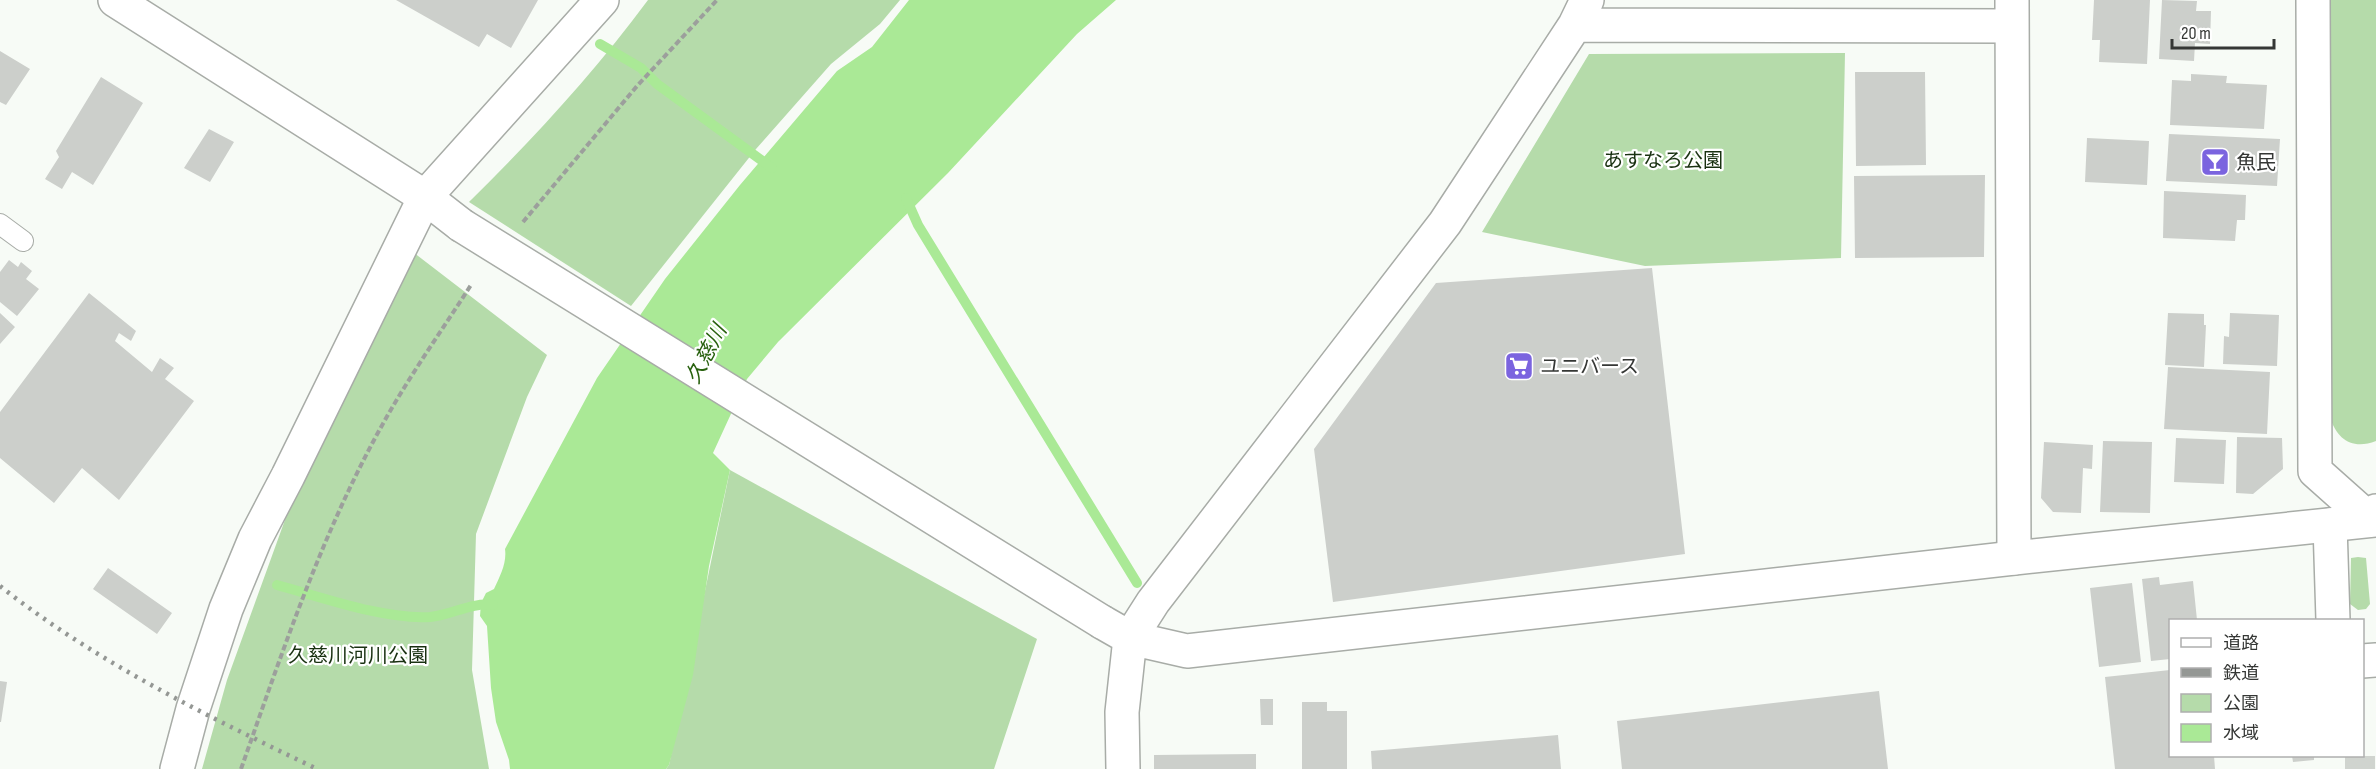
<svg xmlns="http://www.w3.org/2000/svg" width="2376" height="769" font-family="'Sofia Sans Condensed','Noto Sans JP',sans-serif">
	<rect width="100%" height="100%" fill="#f7fbf6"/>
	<path fill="#b5dbaa" d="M648,0H900L880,24L831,64L756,149L631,306L469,202C533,139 594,73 648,0Z
		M2327,0H2376V441C2353,450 2337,440 2330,417Z
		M1845,53L1841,258L1645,266L1482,232L1589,54Z
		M409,249L547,355L527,397L476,534L472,670L489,769H202L227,680L294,495Z
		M730,470L1037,639L994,769H666L669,765Z
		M2358,557L2366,558L2370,604L2366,609L2358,610L2350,604L2351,558Z"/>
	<path fill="#aae996" d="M909,0H1116L1077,34L948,173L778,342L747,379L713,453L730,470L709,566L693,675L669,765L666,769H510L509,760L496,722L491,688L487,626L480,616L481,603L486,593L494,589C500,576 507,563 505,549L597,378L665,279L740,185L837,71L872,47Z"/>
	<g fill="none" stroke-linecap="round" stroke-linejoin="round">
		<path stroke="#aae996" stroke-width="10" d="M600,44L641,68L657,84L772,168
			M906,198L918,225L1137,583
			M277,585C321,597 385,620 430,617C452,615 471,602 493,605"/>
	</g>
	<path fill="#cccfcb" d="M396,0H538L511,48L487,34L479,47Z
		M2094,0H2150L2147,64L2099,62L2100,40H2092Z
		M2162,0L2197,1L2196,11H2211L2210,44L2195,43L2194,61L2159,59Z
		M0,51L30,69L6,105L0,102Z
		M1855,72H1925L1926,165L1856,166Z
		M2191,74L2227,76L2226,83L2267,85L2264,129L2170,125L2172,80L2191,81Z
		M101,77L143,103L93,185L72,172L62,189L45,179L59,157L56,151Z
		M209,129L234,142L210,182L184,168Z
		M2169,134L2280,139L2277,186L2166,181Z
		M2087,138L2149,141L2147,185L2085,182Z
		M1985,175L1984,257L1855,258L1854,176Z
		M2164,191L2246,195L2245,220H2237L2235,241L2163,238Z
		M9,260L18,267L21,262L32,271L26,279L39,289L17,316L0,302V272Z
		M1652,268L1685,554L1333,602L1314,449L1436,283Z
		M89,293L136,331L131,341L119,333L115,341L152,372L160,358L174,368L165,379L194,401L119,500L82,468L54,503L0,458V412Z
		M0,313L15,327L0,344Z
		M2168,313L2204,314V325H2206L2204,367L2165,365Z
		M2230,313L2279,315L2277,366L2223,364L2224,336L2229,337Z
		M2168,367L2270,372L2267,434L2164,429Z
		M2237,437L2282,438L2283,469L2253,494L2236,493Z
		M2176,438L2226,440L2224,484L2174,482Z
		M2103,441L2152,442L2150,513L2100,512Z
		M2044,442L2093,445L2092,469L2083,468L2081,513L2053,512L2041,498Z
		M108,568L172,613L157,634L93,589Z
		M2159,577L2160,585L2193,581L2197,620H2170V659L2151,661L2142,579Z
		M2132,583L2141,662L2099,667L2090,588Z
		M2170,670V756H2214L2215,769H2115L2105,677Z
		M0,681L7,682L1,722H0Z
		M1879,691L1888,769H1622L1617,721Z
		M1260,699H1273V725H1261Z
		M1302,702H1327V711H1347V769H1302Z
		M1558,735L1561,769H1372L1371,751Z
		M1256,754V769H1154V755Z
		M2292,756H2314V760L2293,762Z"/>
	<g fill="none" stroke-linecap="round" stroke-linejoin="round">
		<path stroke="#d0d4cf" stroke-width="30" stroke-dasharray="30 15" stroke-linecap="butt" d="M2360,769V756"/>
		<g stroke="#a8aca7" stroke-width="22">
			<path id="service" d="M0,224L23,241"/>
		</g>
		<g stroke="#a8aca7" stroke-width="36">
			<path id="minor" d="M2012,0L2014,558
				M2313,0L2315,471L2370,520L2376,511
				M1575,25L2012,26
				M2330,525L2333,620
				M1130,638L1153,602L1445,223L1575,25L1587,0
				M2362,661L2376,660
				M177,769L193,709L226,609L255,539L288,476L425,197L602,0"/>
		</g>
		<g stroke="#a8aca7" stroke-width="36">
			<path id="tertiary" d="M115,0L425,197L461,225
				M1102,622L1130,638L1187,651L2014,558L2376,520
				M1123,769L1122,712L1130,638"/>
		</g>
		<path stroke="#9c9f9c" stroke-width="4" stroke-dasharray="6 3" stroke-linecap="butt" d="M523,222L637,86L717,0
			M241,769C283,650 323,530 385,420C411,374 442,330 471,285"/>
		<use href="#service" stroke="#fff" stroke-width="20"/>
		<use href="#minor" stroke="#fff" stroke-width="33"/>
		<use href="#tertiary" stroke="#fff" stroke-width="33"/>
		<path stroke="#949794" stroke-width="4.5" stroke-dasharray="3 6" stroke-linecap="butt" d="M0,586C96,662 207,716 317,769"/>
		<g stroke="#a8aca7" stroke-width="36" stroke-linecap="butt">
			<path id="tertiary-bridge" d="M461,225L1102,622"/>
		</g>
		<use href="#tertiary-bridge" stroke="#fff" stroke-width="33"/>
	</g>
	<defs>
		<g id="bar-square" transform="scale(1.5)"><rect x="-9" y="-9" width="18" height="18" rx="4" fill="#7b64df" stroke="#fff"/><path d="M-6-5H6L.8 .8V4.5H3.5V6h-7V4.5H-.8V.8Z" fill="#fff"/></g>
		<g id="supermarket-square" transform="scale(1.5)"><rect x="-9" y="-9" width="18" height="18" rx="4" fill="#7b64df" stroke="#fff"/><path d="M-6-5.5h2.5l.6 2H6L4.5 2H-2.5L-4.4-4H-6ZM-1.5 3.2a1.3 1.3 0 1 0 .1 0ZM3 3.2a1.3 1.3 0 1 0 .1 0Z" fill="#fff"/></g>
	</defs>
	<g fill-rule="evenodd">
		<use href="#bar-square" x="2215" y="162"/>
		<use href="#supermarket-square" x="1519" y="366"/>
	</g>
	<g text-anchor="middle" stroke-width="4.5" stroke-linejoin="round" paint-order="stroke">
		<g font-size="20" fill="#193111" stroke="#fff">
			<text x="1663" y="167">あすなろ公園</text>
			<text x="358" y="662">久慈川河川公園</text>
		</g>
		<g font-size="20" fill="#353735" stroke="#fff" text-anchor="start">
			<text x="2236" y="169">魚民</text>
			<text x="1540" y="373">ユニバース</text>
		</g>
		<g font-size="21" font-style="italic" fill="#28610e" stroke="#fff">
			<text transform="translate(706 354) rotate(-62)" y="7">久慈川</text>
		</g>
	</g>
	<rect x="2169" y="619" width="195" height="138" fill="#ffffff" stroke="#aeafae" stroke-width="1.5"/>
	<rect x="2181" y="638" width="30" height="9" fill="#ffffff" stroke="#aeafae" stroke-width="1.5"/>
	<text x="2223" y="649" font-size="18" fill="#353735">道路</text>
	<rect x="2181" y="668" width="30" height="9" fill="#949794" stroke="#aeafae" stroke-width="1.5"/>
	<text x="2223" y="679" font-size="18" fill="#353735">鉄道</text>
	<rect x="2181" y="694" width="30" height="18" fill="#b5dbaa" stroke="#aeafae" stroke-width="1.5"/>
	<text x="2223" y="709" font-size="18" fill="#353735">公園</text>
	<rect x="2181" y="724" width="30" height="18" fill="#aae996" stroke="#aeafae" stroke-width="1.5"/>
	<text x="2223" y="739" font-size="18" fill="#353735">水域</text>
	<path d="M2172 39v9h102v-9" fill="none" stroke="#353735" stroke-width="3"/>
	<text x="2181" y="39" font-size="18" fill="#353735" stroke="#ffffff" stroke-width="4.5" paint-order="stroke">20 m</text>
</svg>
